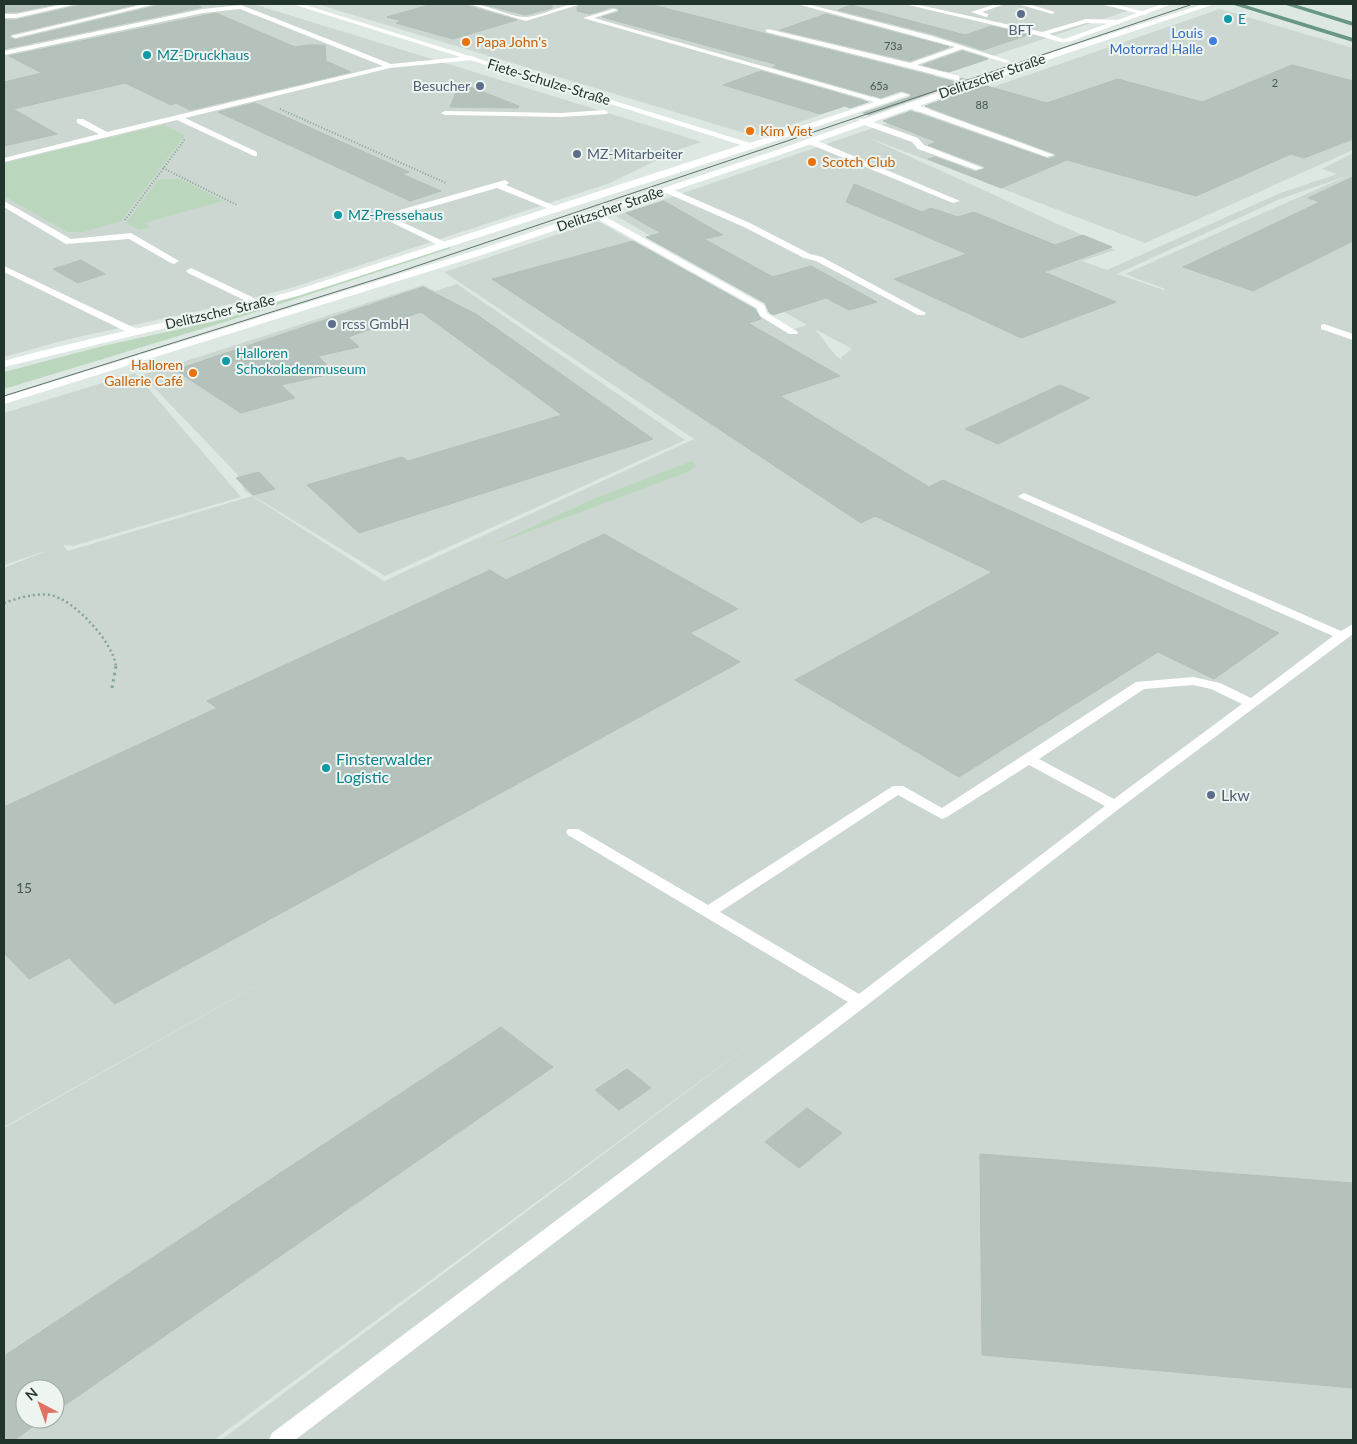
<svg xmlns="http://www.w3.org/2000/svg" width="1357" height="1444" font-family="Lato,sans-serif">
	<rect width="100%" height="100%" fill="#dee8e2"/>
	<path fill="#cdd7d1" fill-rule="evenodd" d="M4,4H253L702,142L680,149L610,183L294,287L230,304L69,339L4,357Z
		M317,4H1104L1130,10L870,97L803,121L763,134L751,135Z
		M1220,9L1353,48V150L1145,243L869,138L1115,250L1082,261L1107,270L1278,194L1337,174L1322,169L1353,153V1440H221L768,1031L214,1440H4V1128L334,942L4,1127V568L48,550L4,565V413L135,373L241,497L73,546L63,545L68,551L252,496L384,581L694,439L444,272L598,221L788,331L807,325L616,216ZM1347,176L1125,274L1165,289L1164,290L1117,274L1280,199ZM815,329L852,349L841,357L842,360L836,356ZM25,1389H55V1419H25Z
		M457,284L685,440L385,576L245,491L237,474L142,375L423,285L435,291Z"/>
	<path fill="#bad7bd" d="M163,125L185,135L121,221L84,232H67L4,196V163Z
		M159,179H181L223,201L144,223L150,227L139,230L126,223Z
		M448,246L451,248L231,320L4,389V372L103,346L225,319Z
		M692,461L696,466L688,472L490,546L598,497Z"/>
	<path fill="#b4c2bb" stroke="#b2c0b8" d="M4,4H57L16,12H4Z
		M79,4H138L11,34L9,37L15,40L156,6L158,4H193L202,7L4,49V20H16L77,6Z
		M432,4H467L468,6L517,20L453,39L396,23L402,21L387,17Z
		M482,4H552V8L525,15Z
		M583,4H649L956,82L960,81L961,78L968,80L869,115L863,113L910,97L911,94L901,91L881,98L773,67L778,65L602,17L619,12L618,8L612,7L590,14L577,11V7Z
		M851,5L965,35L991,26L1028,35L983,50L933,34L838,10Z
		M216,13L295,47L308,45H325L326,61L351,72L190,110L176,103L171,105L125,83L13,109L57,134L4,146V82L42,73L9,56Z
		M826,14L949,47L910,61L780,30Z
		M962,51L988,59L949,72L923,65Z
		M1292,65L1353,81V139L1304,158L1291,154L1196,196L1067,160L1001,188L928,159L935,157L975,172L985,169L984,166L928,145L937,142L883,121L911,111L1048,159L1055,157L1056,154L925,106L983,85L1047,103L1118,79L1202,102Z
		M761,71L868,102L850,108L845,106L820,114L723,85Z
		M460,83L519,106L518,108L450,107Z
		M255,103L409,172L402,174L441,191L410,201L218,112Z
		M1353,177V241L1253,291L1183,267L1320,202L1308,198Z
		M854,184L922,212L931,208L958,217L974,212L1055,245L1083,235L1112,247L1044,272L1116,302L1021,338L894,279L967,254L846,202Z
		M664,201L723,235L704,239L773,277L811,266L877,302L849,310L826,298L773,315L769,312L765,303L646,237L661,233L626,213Z
		M633,241L755,309L761,319L748,323L840,376L780,396L929,487L943,480L1279,633L1214,679L1158,652L959,777L795,680L992,572L875,516L861,523L492,279Z
		M81,260L105,274L78,283L53,269Z
		M423,287L476,314L653,439L359,533L307,485L402,457L408,461L562,415L421,312L348,337L359,347L318,356L335,373L281,385L295,398L241,413L175,370Z
		M1060,385L1090,398L998,444L965,429Z
		M259,472L275,489L253,495L236,478Z
		M604,534L738,609L690,633L740,662L115,1004L69,958L29,979L4,953V807L217,708L207,701L490,570L506,580Z
		M501,1027L553,1067L55,1412V1389H25V1419H44L14,1440H4V1356Z
		M627,1069L651,1088L619,1110L595,1090Z
		M807,1108L842,1133L799,1168L765,1142Z
		M980,1154L1353,1183V1388L982,1355Z"/>
	<g fill="none" stroke-linecap="round" stroke-linejoin="round">
		<path stroke="#83a797" stroke-width="2" stroke-dasharray="1 2" stroke-linecap="butt" d="M280,109L446,183
			M163,168L237,205
			M125,220L185,139"/>
		<path stroke="#83a797" stroke-width="2.5" stroke-dasharray="2 3" stroke-linecap="butt" d="M4,603C18,598 34,593 50,595C74,599 114,643 116,667"/>
		<path stroke="#83a797" stroke-width="3" stroke-dasharray="2.5 4" stroke-linecap="butt" d="M112,688L116,666"/>
		<path fill="#fff" fill-rule="evenodd" d="M65,4H77L16,18H4V14H16Z
			M145,4H156L15,38L11,36Z
			M303,4H313L300,7V5Z
			M469,4C488,4 506,16 525,17C541,17 562,3 581,4L526,21Z
			M797,4H807L932,36L1010,61L1006,63L962,49L917,65L959,76V80H956L766,32V30L768,29L910,63L955,47Z
			M904,4H915L1042,32L1086,19L1119,20L1122,22L1119,24L1086,23L1049,34L1066,40L1068,41L1064,43L1040,36Z
			M996,4H1005L982,12L988,14V16L986,17L971,12Z
			M1018,4H1028L1055,12L1052,14Z
			M241,5L391,64L472,56L476,58L472,60L390,68L185,118L257,152V156H254L177,120L4,162V158L99,134L77,123V119H83L107,132L383,66L240,9L203,13L4,55V51L203,9Z
			M613,9L618,10L594,18L889,102L882,104L583,18Z
			M906,103H912L1054,155L1047,157L906,107Z
			M604,110L608,112L607,114L561,117L445,115L441,113L445,111L561,113Z
			M859,119H865L918,138L924,145L983,168L976,170L918,149L912,142L859,123Z
			M807,139H813L960,201L953,203L807,143Z
			M505,180L509,183L506,185L559,208L552,210L497,188L406,214L400,221L447,243V247L444,248L391,222L400,210Z
			M667,187L750,223L810,254L822,257L926,313L924,315H918L816,261L804,258L744,227L664,192V188Z
			M4,201L71,239L131,233L179,261L174,264L171,263L129,239L66,244L4,207Z
			M595,211L764,305L767,313L798,332L797,334H789L760,316L757,308L592,216L591,214Z
			M4,266L139,330L140,332L139,334H131L4,272Z
			M191,268L252,297L262,305L260,307H254L246,301L188,273L186,271Z
			M1324,324L1353,334V340L1321,329V325Z
			M1024,493L1341,631L1353,624V634L1120,808L866,1006L295,1440H269L272,1433L848,1002L568,835L566,832L568,829H578L708,905L893,786H903L942,808L1136,682L1193,677L1220,683L1251,698L1333,636L1020,498L1018,496ZM1193,685L1211,689L1242,704L1114,799L1039,759L1144,689ZM1029,765L1105,806L859,994L720,912L898,795L942,819L947,817Z"/>
		<path fill="#fff" fill-rule="evenodd" d="M1100,4H1113L1149,13L1145,15Z"/>
		<path fill="#fff" fill-rule="evenodd" d="M292,4H302L750,143L902,93L909,95L755,148L298,296L4,367V361C99,334 195,318 290,292L741,145Z
			M1162,4H1172L1069,42L1062,40Z
			M1204,4H1215L1065,54L777,156L488,253L4,404V397L480,249L771,152L1059,50Z"/>
		<path fill="#689885" fill-rule="evenodd" d="M1231,4H1242L1353,38V42Z
			M1283,4H1294L1353,22V26Z"/>
		<path stroke="#5c7169" stroke-width="1" d="M4,396L396,273L1193,4"/>
	</g>
	<g fill="#5c6f8a" stroke="#eef5f1" stroke-width="2">
		<circle cx="1021" cy="14" r="5"/>
		<circle cx="480" cy="86" r="5"/>
		<circle cx="577" cy="154" r="5"/>
		<circle cx="332" cy="324" r="5"/>
		<circle cx="1211" cy="795" r="5"/>
	</g>
	<g fill="#0f9aa8" stroke="#eef5f1" stroke-width="2">
		<circle cx="1228" cy="19" r="5"/>
		<circle cx="147" cy="55" r="5"/>
		<circle cx="338" cy="215" r="5"/>
		<circle cx="226" cy="361" r="5"/>
		<circle cx="326" cy="768" r="5"/>
	</g>
	<circle fill="#3f7fe0" stroke="#eef5f1" stroke-width="2" cx="1213" cy="41" r="5"/>
	<g fill="#e8710a" stroke="#eef5f1" stroke-width="2">
		<circle cx="466" cy="42" r="5"/>
		<circle cx="750" cy="131" r="5"/>
		<circle cx="812" cy="162" r="5"/>
		<circle cx="193" cy="373" r="5"/>
	</g>
	<g text-anchor="middle" stroke-width="4" stroke-linejoin="round" paint-order="stroke">
		<g font-size="11" fill="#465850">
			<text x="893" y="50">73a</text>
			<text x="1275" y="87">2</text>
			<text x="879" y="90">65a</text>
			<text x="982" y="109">88</text>
		</g>
		<g font-size="14" fill="#0d838f" stroke="#eef5f1" text-anchor="start">
			<text x="1238" y="24">E</text>
			<text x="157" y="60">MZ-Druckhaus</text>
			<text x="348" y="220">MZ-Pressehaus</text>
			<text x="236" y="358">Halloren<tspan x="236" dy="16">Schokoladenmuseum</tspan></text>
		</g>
		<g font-size="14" fill="#4e5e75" stroke="#eef5f1" text-anchor="start">
			<text x="1021" y="35" text-anchor="middle">BFT</text>
			<text x="470" y="91" text-anchor="end">Besucher</text>
			<text x="587" y="159">MZ-Mitarbeiter</text>
			<text x="342" y="329">rcss GmbH</text>
		</g>
		<g font-size="14" fill="#366cbe" stroke="#eef5f1" text-anchor="end">
			<text x="1203" y="38">Louis<tspan x="1203" dy="16">Motorrad Halle</tspan></text>
		</g>
		<g font-size="14" fill="#c56008" stroke="#eef5f1" text-anchor="start">
			<text x="476" y="47">Papa John's</text>
			<text x="760" y="136">Kim Viet</text>
			<text x="822" y="167">Scotch Club</text>
			<text x="183" y="370" text-anchor="end">Halloren<tspan x="183" dy="16">Gallerie Café</tspan></text>
		</g>
		<g font-size="14" fill="#22352d" stroke="#eef5f1">
			<text transform="translate(992 76) rotate(-19)" y="5">Delitzscher Straße</text>
			<text transform="translate(549 82) rotate(17)" y="5">Fiete-Schulze-Straße</text>
			<text transform="translate(610 209) rotate(-19)" y="5">Delitzscher Straße</text>
			<text transform="translate(220 312) rotate(-13)" y="5">Delitzscher Straße</text>
		</g>
		<g font-size="14" fill="#465850">
			<text x="24" y="893">15</text>
		</g>
		<g font-size="16" fill="#0d838f" stroke="#eef5f1" text-anchor="start">
			<text x="336" y="765">Finsterwalder<tspan x="336" dy="18">Logistic</tspan></text>
		</g>
		<g font-size="16" fill="#4e5e75" stroke="#eef5f1" text-anchor="start">
			<text x="1221" y="801">Lkw</text>
		</g>
	</g>
	<rect width="1357" height="1444" fill="none" stroke="#22352d" stroke-width="10"/>
	<g transform="translate(40 1404) rotate(319)"><circle r="24" fill="#eef5f1" stroke="#9ca8a3"/>
	<path d="M0-4L9 19L0 12L-9 19Z" fill="#e07265"/>
	<text y="-8" font-size="14" font-weight="bold" text-anchor="middle" fill="#22352d">N</text>
	</g>
</svg>
